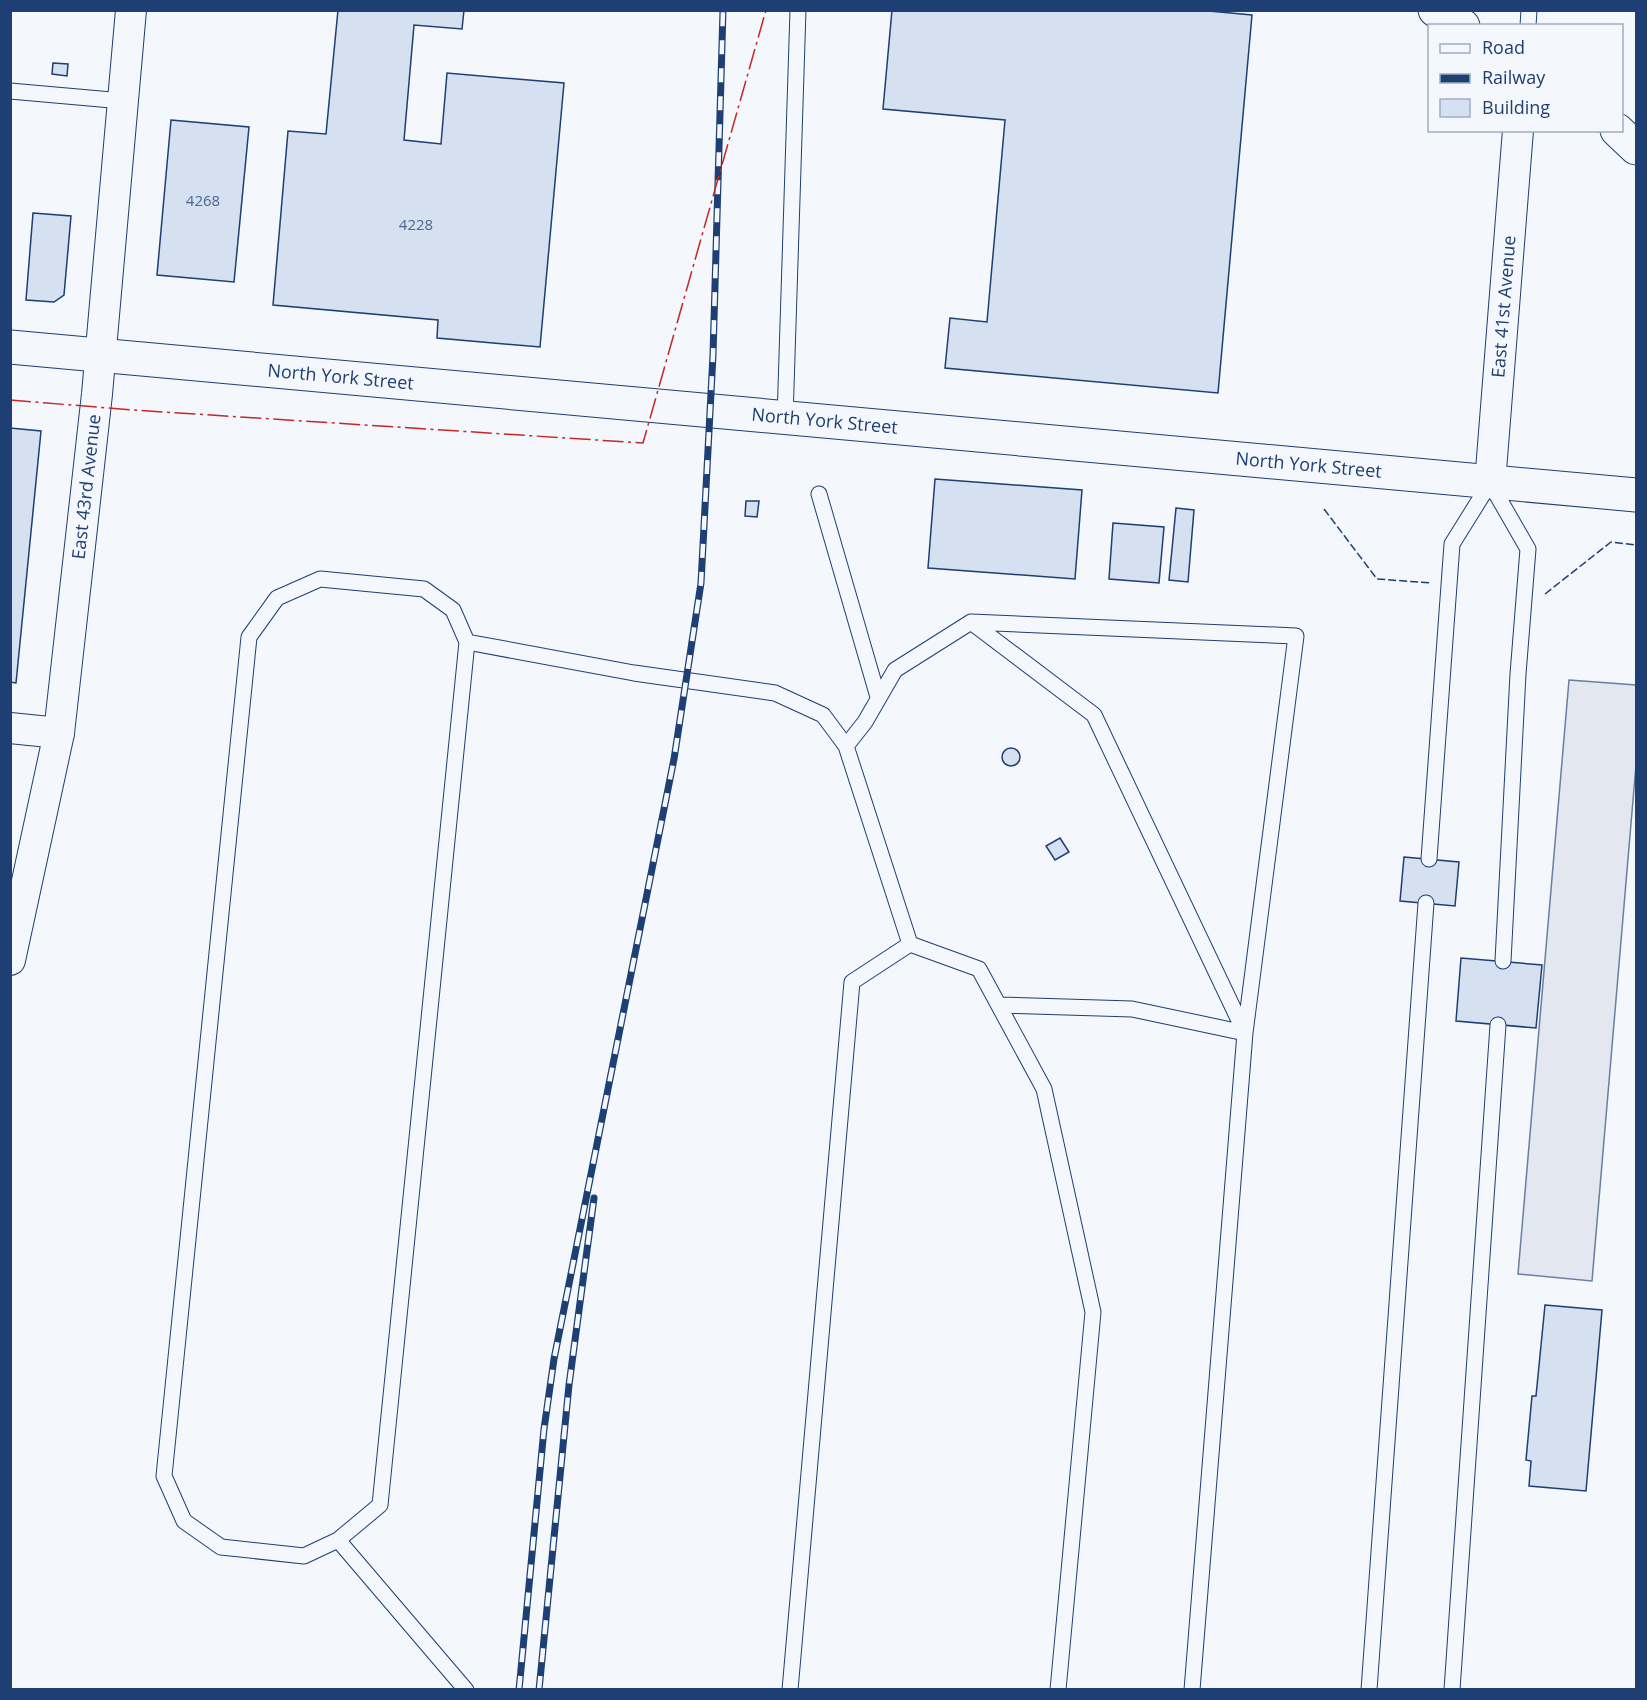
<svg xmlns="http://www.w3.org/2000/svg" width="1647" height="1700" font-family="'Open Sans',sans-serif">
	<rect width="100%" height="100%" fill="#f4f7fb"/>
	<path fill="#e3e8f0" stroke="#687fa3" stroke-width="1.5" d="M1569,680L1636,685V765L1592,1281L1518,1274Z"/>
	<path fill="#d5e0f0" stroke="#1d3f73" stroke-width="1.5" d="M338,10H464L462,29L414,25L404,140L441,144L447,73L564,83L540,347L437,338L438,320L273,305L288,131L326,134Z
		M892,10H1198L1252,15L1218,393L945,368L950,318L987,322L1005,120L883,109Z
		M53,63L68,64L67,76L52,74Z
		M171,120L249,127L234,282L157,275Z
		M33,213L71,216L64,295L54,302L26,300Z
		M10,428L41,431L16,683L10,682Z
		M935,479L1082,490L1075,579L928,568Z
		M746,501H759L757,517L745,516Z
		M1176,508L1194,510L1188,582L1169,580Z
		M1113,523L1164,527L1159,583L1109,579Z
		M1002 757a9 9 0 1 1 18 0a9 9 0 1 1-18 0Z
		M1060,838L1069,852L1055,860L1046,846Z
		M1404,857L1459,862L1455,906L1400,901Z
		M1461,958L1542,965L1536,1028L1456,1021Z
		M1545,1305L1602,1310L1586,1491L1529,1486L1531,1461L1526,1460L1532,1396H1536Z"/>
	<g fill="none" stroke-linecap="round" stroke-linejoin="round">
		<g stroke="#1d3f73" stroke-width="17">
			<path id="lane" d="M1528,26L1529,10
				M10,91L123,101
				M785,419L798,10
				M819,494L878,697
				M320,579L424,589L453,610L467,642L380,1505L338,1540L304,1556L221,1547L184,1521L164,1476L249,637L277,598Z
				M971,622L1094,715L1245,1033
				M467,642L634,673L775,693L823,715L846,746L910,944
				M846,746L865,722L895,670L971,622L1296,636L1245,1033L1192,1690
				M1429,859L1452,544L1490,483L1528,549L1518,674L1503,961
				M999,1005L1132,1009L1245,1033
				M338,1540L466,1690
				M790,1690L852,982L910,944L979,969L1044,1089L1093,1312L1058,1690
				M1369,1690L1426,903
				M1452,1690L1498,1025"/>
		</g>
		<g stroke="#1d3f73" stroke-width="32">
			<g id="street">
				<path id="s1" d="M1490,483L1518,130"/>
				<path d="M10,728L59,733"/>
				<path id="s2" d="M10,960L59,733L97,394L131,10"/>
			</g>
		</g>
		<g stroke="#1d3f73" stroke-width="35">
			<g id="secondary">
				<path d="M1435,10L1463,26"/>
				<path d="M1617,130L1636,148"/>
				<path id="s3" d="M10,347L1636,495"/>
			</g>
		</g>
		<use href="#lane" stroke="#f4f7fb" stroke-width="15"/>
		<use href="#street" stroke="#f4f7fb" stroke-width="30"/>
		<use href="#secondary" stroke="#f4f7fb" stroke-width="33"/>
		<g stroke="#1d3f73" stroke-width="7">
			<path id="rail" d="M519,1690L544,1429L554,1359L674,759L701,583L713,355L723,10
				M539,1690L569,1385L594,1198"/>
		</g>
		<use href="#rail" stroke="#f4f7fb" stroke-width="4.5" stroke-dasharray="14" stroke-linecap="butt"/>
		<path stroke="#1d3f73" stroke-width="1.5" stroke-dasharray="8 3" stroke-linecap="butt" d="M1324,509L1377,579L1432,583
			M1545,594L1611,542L1636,545"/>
		<path stroke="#c62828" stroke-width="1.5" stroke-dasharray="21 4.5 3 4.5" stroke-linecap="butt" d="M10,400L133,410L643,443L766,10"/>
	</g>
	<g text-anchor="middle" stroke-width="4.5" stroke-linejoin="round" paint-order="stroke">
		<g font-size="15" fill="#4b6792">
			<text x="203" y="206">4268</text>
			<text x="416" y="230">4228</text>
		</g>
		<g font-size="18" fill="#1d3f73" stroke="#f4f7fb">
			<text dy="6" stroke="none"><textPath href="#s1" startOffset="177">East 41st Avenue</textPath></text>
			<text dy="6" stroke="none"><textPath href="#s3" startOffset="332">North York Street</textPath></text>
			<text dy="6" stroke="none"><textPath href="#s3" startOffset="818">North York Street</textPath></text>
			<text dy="6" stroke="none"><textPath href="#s3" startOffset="1304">North York Street</textPath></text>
			<text dy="6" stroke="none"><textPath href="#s2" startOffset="480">East 43rd Avenue</textPath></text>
		</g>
	</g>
	<rect width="1647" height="1700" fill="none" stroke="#1d3f73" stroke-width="24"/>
	<rect x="1428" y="24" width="195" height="108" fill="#f4f7fb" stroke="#9eadc5" stroke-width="1.5"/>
	<rect x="1440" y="44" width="30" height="9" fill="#f4f7fb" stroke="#9eadc5" stroke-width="1.5"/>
	<text x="1482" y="54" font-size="18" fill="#1d3f73">Road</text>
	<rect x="1440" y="74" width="30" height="9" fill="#1d3f73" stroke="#9eadc5" stroke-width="1.5"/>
	<text x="1482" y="84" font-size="18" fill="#1d3f73">Railway</text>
	<rect x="1440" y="99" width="30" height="18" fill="#d5e0f0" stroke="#9eadc5" stroke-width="1.5"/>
	<text x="1482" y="114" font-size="18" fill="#1d3f73">Building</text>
</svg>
